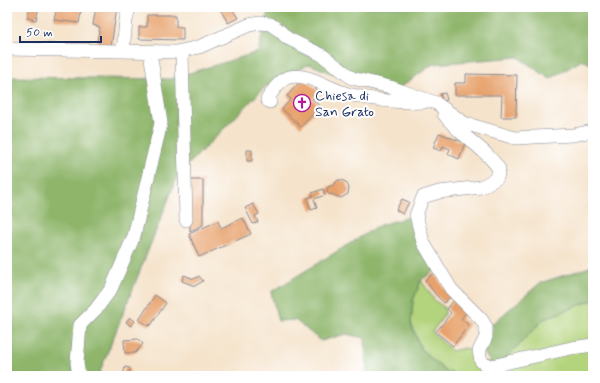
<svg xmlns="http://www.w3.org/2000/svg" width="600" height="383" font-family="Mynerve,sans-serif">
	<rect width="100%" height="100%" fill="#fff"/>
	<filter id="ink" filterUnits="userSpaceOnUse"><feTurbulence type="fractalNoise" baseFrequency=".025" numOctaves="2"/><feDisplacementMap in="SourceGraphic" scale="8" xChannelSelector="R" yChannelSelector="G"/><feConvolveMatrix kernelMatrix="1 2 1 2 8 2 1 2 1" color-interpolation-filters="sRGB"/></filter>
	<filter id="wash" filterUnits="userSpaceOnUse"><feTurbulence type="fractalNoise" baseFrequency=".012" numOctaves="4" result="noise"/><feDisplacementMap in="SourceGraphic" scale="16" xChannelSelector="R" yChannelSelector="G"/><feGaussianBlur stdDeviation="0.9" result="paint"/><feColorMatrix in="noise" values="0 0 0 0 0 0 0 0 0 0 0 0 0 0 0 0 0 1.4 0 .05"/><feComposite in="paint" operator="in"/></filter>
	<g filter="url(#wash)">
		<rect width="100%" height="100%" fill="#f5e3cb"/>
		<path fill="#b3d37b" stroke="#67816c" d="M421,280L435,301L444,307L445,314L432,332L452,351L465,348L475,351L478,363L593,348V376H462L445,371L421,349L411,323L413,301Z
			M593,300V343L503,361L544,319Z"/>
		<path fill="#8eb56b" stroke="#547264" d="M269,7H593V65L582,60L550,79L518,57L433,64L388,96L309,64L266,86L178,175L99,374V376H7V73L12,77L170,79L258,52Z
			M413,216L437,269L421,280L413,301L411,324L421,349L445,371L462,376H367L365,338L346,334L321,341L295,320L278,321L271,292L380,225Z
			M593,266V300L544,319L503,361L492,364L484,353L490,326L540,283Z"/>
		<g id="blocks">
			<path fill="#e7a26c" d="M30,7H39L36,20L27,18Z
				M57,7H82L79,23L54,20Z
				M96,7H117L111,47L101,45L97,41L100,27L93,25Z
				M219,7H231L238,18L228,23Z
				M147,15H176V27H183V40L139,39V27H147Z
				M466,74L517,75L516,117H501L502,95H455V83H466Z
				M303,78L319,92L312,99L320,106L301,127L282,109L291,99L287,96Z
				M445,93L447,100L442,101L440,94Z
				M439,133L465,143L459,159L448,154L450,149L443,146L441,151L433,148Z
				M247,150H252V161H247Z
				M190,180H203V225L190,231Z
				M338,180H341L346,182L349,188L348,194L341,198L331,194L330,195L326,191L329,186H332Z
				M323,189L325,195L314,199L317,208L311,210L307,198L313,196L312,193Z
				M402,199L409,202L403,214L396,210Z
				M253,204L259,214L255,216L258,222L253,224L245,208Z
				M243,218L251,234L199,257L189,234L218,221L221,228Z
				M434,273L444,288L452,295L444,303L435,294L425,280Z
				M184,275L194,279L199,276L203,281L195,286L182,281Z
				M155,295L166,303L151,325L150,324L149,326L139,320Z
				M454,300L467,311L461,319L469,325L453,346L436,332L451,313L447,309Z
				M130,317L135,321L131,326L126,322Z
				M138,339L143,344L135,353H125L124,340Z
				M125,367L130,368L129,376H123Z"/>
		</g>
	</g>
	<g filter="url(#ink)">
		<use href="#blocks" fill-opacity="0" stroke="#888994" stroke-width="1"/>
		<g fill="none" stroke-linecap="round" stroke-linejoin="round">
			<g stroke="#888994" stroke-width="14">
				<path id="street" d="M7,49L176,52L199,47L249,25L260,23L270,24L279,30L287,38L322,55L352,78L390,87L436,103L464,123L515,138L573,135L593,131
					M123,51L126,20L129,7
					M182,51L186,220
					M270,102L267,100L268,98C273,91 280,79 289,77C308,72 330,90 348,94C373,100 399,103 424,102
					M444,114C459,136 485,147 499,169L497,178L481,187L439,192L423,197L416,215L423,242L451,289L481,319L486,327V337L479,351L481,361L487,366L496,365L571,348L593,345
					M79,376L77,363L80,325L96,309L111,289L134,236L161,123L150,52"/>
			</g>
			<use href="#street" stroke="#fff" stroke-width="13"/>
		</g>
	</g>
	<defs>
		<g id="church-ring" transform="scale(0.9)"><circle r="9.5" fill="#fff" stroke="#b5179e" stroke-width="1.5"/><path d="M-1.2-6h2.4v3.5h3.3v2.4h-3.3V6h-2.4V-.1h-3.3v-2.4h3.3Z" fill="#b5179e"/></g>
	</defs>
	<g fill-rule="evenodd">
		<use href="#church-ring" x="302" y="103"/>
	</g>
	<g text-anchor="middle" stroke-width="4" stroke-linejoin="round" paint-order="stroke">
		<g font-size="14" fill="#1b2f5e" stroke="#fff" text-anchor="start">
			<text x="315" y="100">Chiesa di<tspan x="315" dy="16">San Grato</tspan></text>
		</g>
	</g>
	<rect width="600" height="383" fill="none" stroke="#fff" stroke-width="24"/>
	<path d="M20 36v6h81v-6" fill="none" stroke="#1b2f5e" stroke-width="2"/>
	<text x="26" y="36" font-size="12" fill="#1b2f5e" stroke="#ffffff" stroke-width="3" paint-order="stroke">50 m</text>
</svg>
